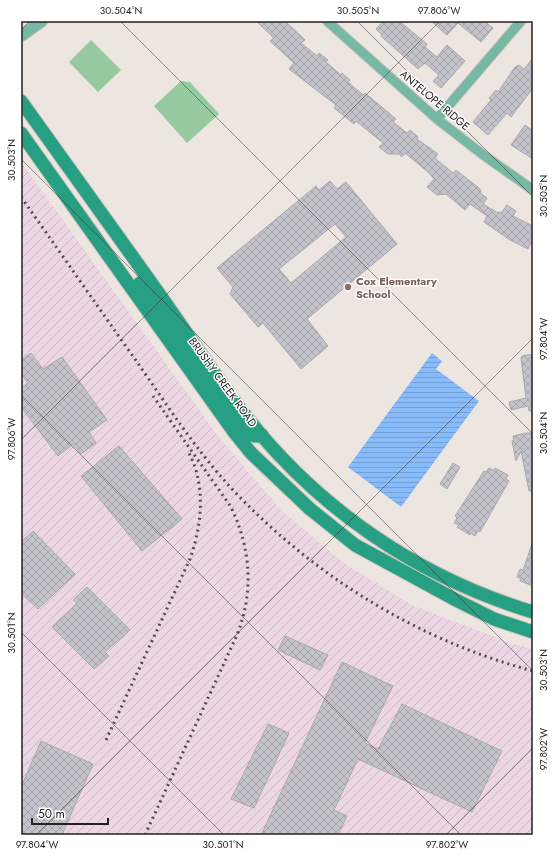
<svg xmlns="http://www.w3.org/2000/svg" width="554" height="856" font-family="Jost,sans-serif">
	<defs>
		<pattern id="industrial-furrows" width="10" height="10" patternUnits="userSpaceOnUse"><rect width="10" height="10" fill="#ecd6e4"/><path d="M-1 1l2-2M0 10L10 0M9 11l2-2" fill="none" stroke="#cab7c3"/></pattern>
		<pattern id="water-rules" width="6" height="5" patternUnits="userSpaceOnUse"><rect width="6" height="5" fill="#88bbf9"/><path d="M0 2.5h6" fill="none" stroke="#75a0d5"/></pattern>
		<pattern id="building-cross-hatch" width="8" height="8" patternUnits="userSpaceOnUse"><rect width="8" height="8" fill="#c4c2ca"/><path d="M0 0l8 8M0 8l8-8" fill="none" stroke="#a8a6ad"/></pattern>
	</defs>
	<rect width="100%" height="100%" fill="#ede6e0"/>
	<path fill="url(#industrial-furrows)" d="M21,162L221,440L282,511L345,564L412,605L513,644L533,649V835H21Z"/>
	<path fill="#97c99f" d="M91,40L121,70L98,92L69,62Z
		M181,81L190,82L219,114L187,143L154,106Z"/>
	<path fill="url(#water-rules)" d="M432,353L442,361L436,369L479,401L401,507L348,467Z"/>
	<path fill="url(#building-cross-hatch)" stroke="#aaa8af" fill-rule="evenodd" d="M256,21H285L305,40L301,43L317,56L319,53L328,60L326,62L341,75L342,73L350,80L348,82L363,95L365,93L396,119L393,122L407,133L410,130L418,137L417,139L438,154L435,158L453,173L456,170L479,188L481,191L480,193L487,198L483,204L498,213L499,212L501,213L507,205L516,211L513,216L533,226V239L528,249L510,240L484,222L487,216L470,204L465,210L446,194L437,195L427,187L434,179L428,172L405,153L402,157L399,154H388L379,147L383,143L356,121L354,124L334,108L336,105L289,69L294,63L270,41L274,38Z
		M383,21H399L427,44L425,47L437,57L447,45L465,61L441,88L433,81L439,75L425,63L418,69L381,36L382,35L376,29Z
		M431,21H484L493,28L481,42L458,23L447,35Z
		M533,58V88L511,117L507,113L488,135L473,122L491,100L489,98L496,90L498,92L515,67L519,65L524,69Z
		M525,125L533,131V159L511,145Z
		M330,181L337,189L346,182L397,244L307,319L328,346L301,369L263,323L258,327L230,294L233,287L217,268L316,186L319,190ZM335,224L346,237L291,283L279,269Z
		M31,353L43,369L62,357L107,420L89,432L96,443L81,454L73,444L58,456L21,407V388L28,383L21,374V360Z
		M533,354V411H529L528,406L511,410L509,402L526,398L521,358L522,356Z
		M526,433H533V491H529L521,451L516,461L512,441H514L513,436Z
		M119,446L182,519L142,551L81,476Z
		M453,463L460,467L447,489L440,484Z
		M489,468L493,470L495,468L508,475L506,479L509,481L480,532L478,531L475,536L470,533V535L457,527L459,525L454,523L457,518L455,516L484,471L486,472Z
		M33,531L75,574L38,609L21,593V542Z
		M532,544L533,545V586L520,581L521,579L517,577L520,569L523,570Z
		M87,587L130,630L105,652L109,656L94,669L52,627L77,603L73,600Z
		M285,636L328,655L320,670L278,650Z
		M342,662L393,686L365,743L378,749L402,704L502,751L472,812L358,759L334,810L347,816L338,835H261Z
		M268,724L289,733L254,808L231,799Z
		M41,741L93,764L62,835H21V787Z"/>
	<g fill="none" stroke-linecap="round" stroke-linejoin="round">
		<g stroke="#c9c3bd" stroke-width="11">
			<path id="minor" d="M327,21L437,119L482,154L533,190
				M437,119L521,21"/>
		</g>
		<g stroke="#c9c3bd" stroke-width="13">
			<path id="tertiary" d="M21,36L42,21"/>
		</g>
		<g stroke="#c9c3bd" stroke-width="15">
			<path id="secondary" d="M21,101C67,166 114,230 160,295C187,333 213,373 241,410C315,507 417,577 533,612
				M21,133L234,432L251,453L310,509L355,545L456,600L494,619L533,632
				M140,283L242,427C249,434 252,438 262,435"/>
		</g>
		<use href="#minor" stroke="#76b8a4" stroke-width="9"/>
		<use href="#tertiary" stroke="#76b8a4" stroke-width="11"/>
		<use href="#secondary" stroke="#279f83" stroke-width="13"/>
		<path stroke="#514d4a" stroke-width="3" stroke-dasharray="2 4" stroke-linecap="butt" d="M21,197C60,252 98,307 137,362C167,405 196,450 232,489C314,576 417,640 533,671
			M106,740L190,559C202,525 206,486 189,453
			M145,835L237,635C254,592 251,549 231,507L153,396"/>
	</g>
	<path fill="none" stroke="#24211f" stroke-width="1" stroke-opacity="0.45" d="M120,21L533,434M357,21L533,197M21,30L30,21M21,159L533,671M21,395L461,835M21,440L440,21M21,632L224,835M36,835L533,338M446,835L533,748"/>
	<circle fill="#8d6e63" stroke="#fff" stroke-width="1.5" cx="348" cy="287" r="4"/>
	<g text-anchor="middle" stroke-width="3" stroke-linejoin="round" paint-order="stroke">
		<g font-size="11" fill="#24211f" stroke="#fff">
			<text transform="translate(435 100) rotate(40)" y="4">ANTELOPE RIDGE</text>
			<text transform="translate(223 382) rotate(54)" y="4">BRUSHY CREEK ROAD</text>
		</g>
		<g font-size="11" font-weight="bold" fill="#785e54" stroke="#fff" text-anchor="start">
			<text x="356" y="285">Cox Elementary<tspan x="356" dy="13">School</tspan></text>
		</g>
	</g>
	<rect width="554" height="856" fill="none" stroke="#ffffff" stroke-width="44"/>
	<path d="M32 818v6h76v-6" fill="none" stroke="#24211f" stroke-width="2"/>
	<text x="38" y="818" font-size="12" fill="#24211f" stroke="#ffffff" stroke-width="3" paint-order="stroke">50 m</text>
	<rect x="22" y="22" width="510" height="812" fill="none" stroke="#24211f" stroke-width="1.5"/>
	<g font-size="10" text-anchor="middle" fill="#24211f">
		<text x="121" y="14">30.504°N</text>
		<text x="358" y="14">30.505°N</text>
		<text x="439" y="14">97.806°W</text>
		<text transform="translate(11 160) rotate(-90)" y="4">30.503°N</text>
		<text transform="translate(543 196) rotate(-90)" y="4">30.505°N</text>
		<text transform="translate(543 339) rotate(-90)" y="4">97.804°W</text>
		<text transform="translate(543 433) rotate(-90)" y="4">30.504°N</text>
		<text transform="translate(11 439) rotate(-90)" y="4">97.806°W</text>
		<text transform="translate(11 633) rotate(-90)" y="4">30.501°N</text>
		<text transform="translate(543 670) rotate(-90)" y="4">30.503°N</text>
		<text transform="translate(543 749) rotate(-90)" y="4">97.802°W</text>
		<text x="37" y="848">97.804°W</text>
		<text x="223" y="848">30.501°N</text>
		<text x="447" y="848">97.802°W</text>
	</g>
</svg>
